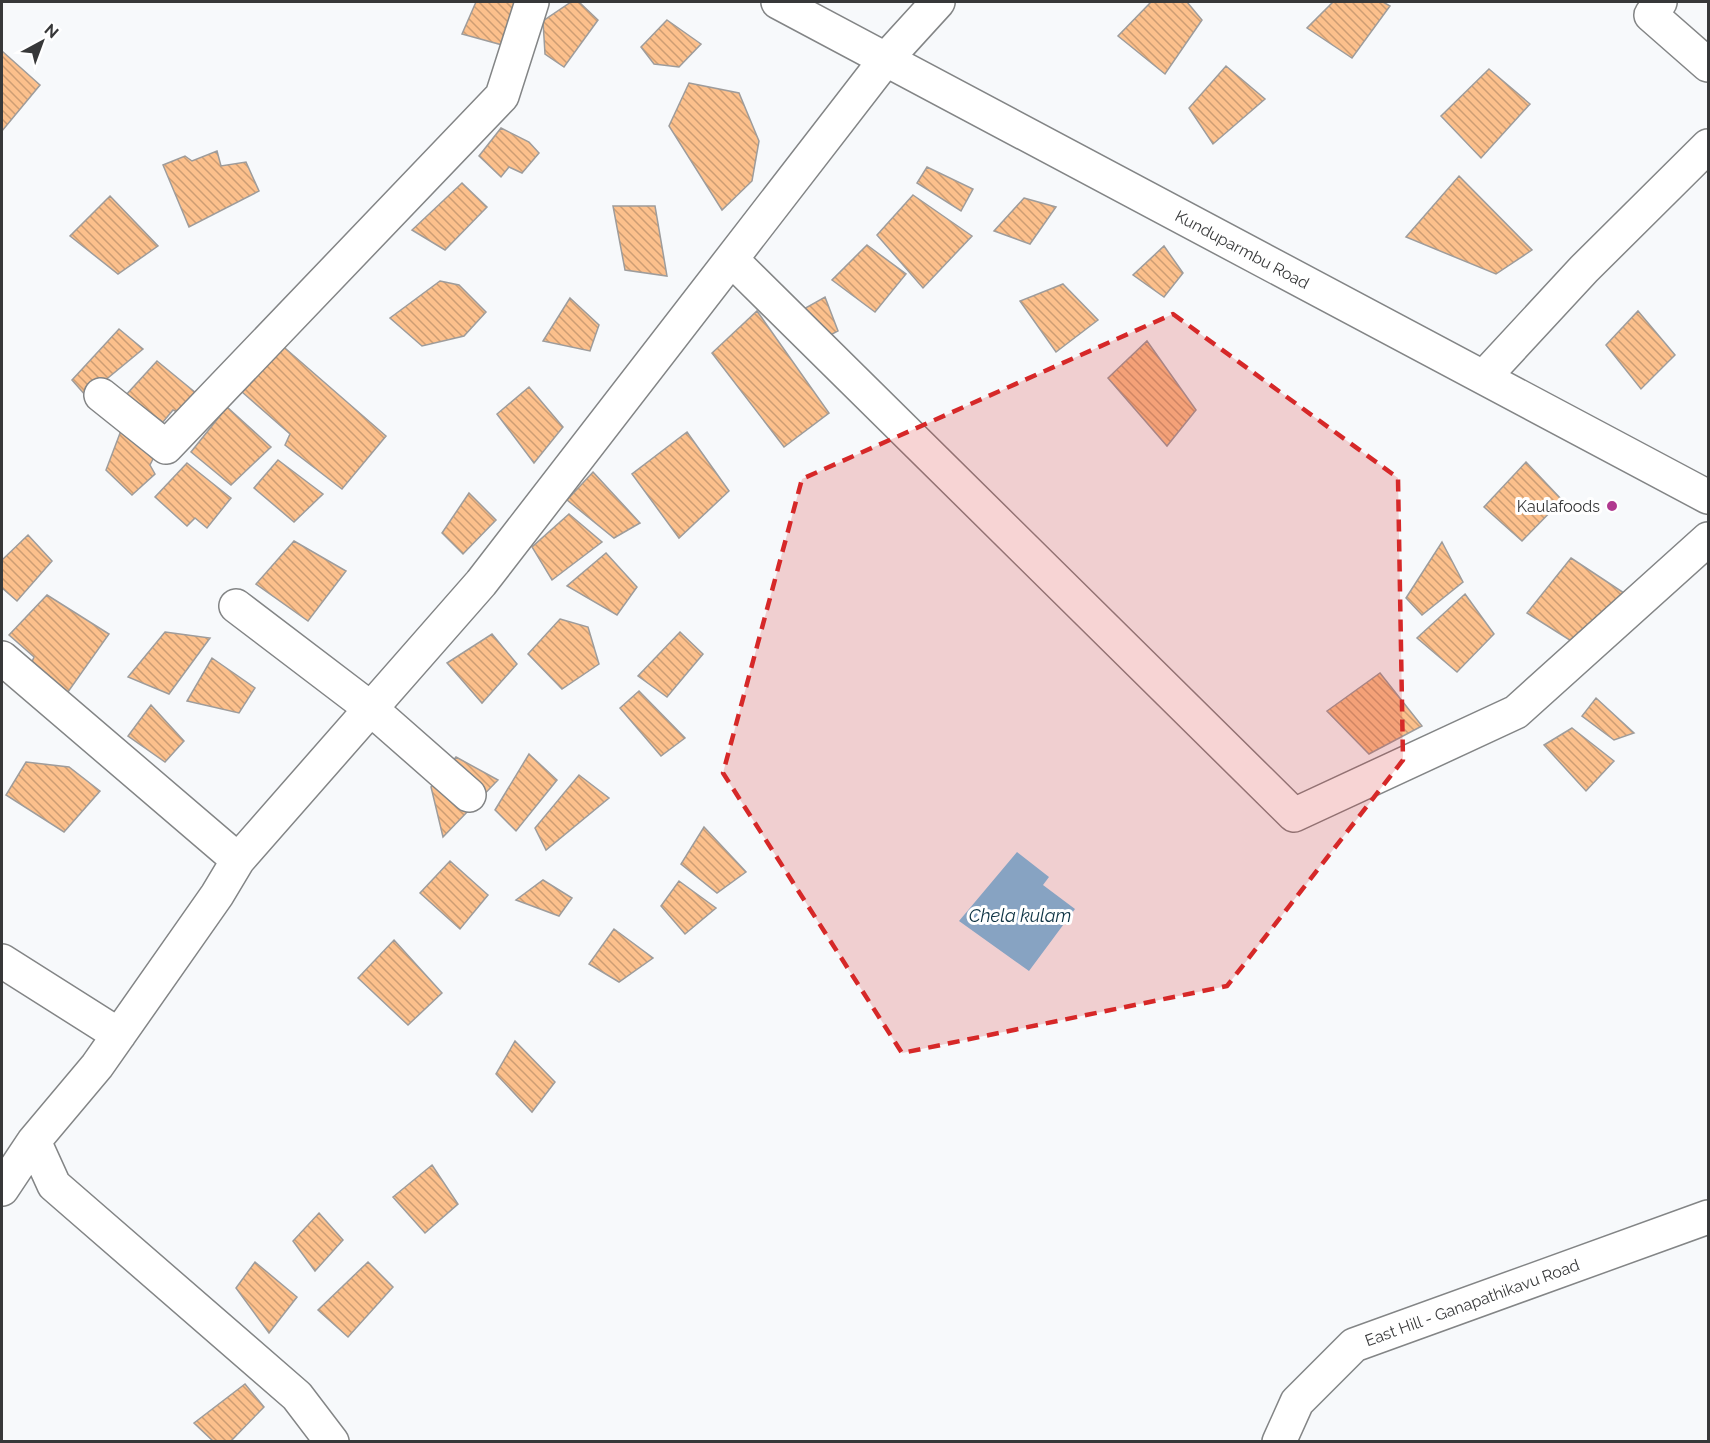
<svg xmlns="http://www.w3.org/2000/svg" width="1710" height="1443" font-family="Raleway,sans-serif">
	<defs>
		<pattern id="building-back-hatch" width="6" height="6" patternUnits="userSpaceOnUse" patternTransform="scale(1.5)"><rect width="6" height="6" fill="#fcc08c"/><path d="M-1 5l2 2M0 0l6 6M5-1l2 2" fill="none" stroke="#cd9d73"/></pattern>
	</defs>
	<rect width="100%" height="100%" fill="#f7f9fb"/>
	<path fill="#73c2e9" d="M1017,852L1049,877L1043,885L1075,909L1029,971L959,921Z"/>
	<path fill="url(#building-back-hatch)" stroke="#9e9c9b" stroke-width="1.5" d="M476,2H524L506,46L462,34Z
		M571,2H579L598,20L564,67L545,54L543,21Z
		M1151,2H1187L1202,20L1165,74L1118,36Z
		M1333,2H1383L1390,6L1352,58L1307,28Z
		M667,20L701,44L679,67L654,64L641,47Z
		M2,51L40,85L2,131Z
		M1226,66L1265,99L1213,144L1189,108Z
		M1489,69L1530,104L1481,158L1441,116Z
		M689,83L739,93L759,141L752,181L722,210L669,126Z
		M501,128L529,142L539,153L522,173L509,167L501,177L479,156Z
		M217,151L221,166L246,162L259,191L189,227L163,165L185,156L192,161Z
		M927,167L973,189L961,211L917,183Z
		M1459,176L1532,250L1496,274L1406,237Z
		M462,183L487,207L445,250L412,230Z
		M913,195L972,236L923,288L877,235Z
		M110,196L158,246L118,274L70,236Z
		M1024,198L1056,207L1030,244L994,231Z
		M613,206H655L667,276L625,270Z
		M867,245L906,274L875,312L832,280Z
		M1164,246L1183,273L1164,297L1133,275Z
		M440,281L459,285L486,312L464,336L422,346L390,318Z
		M1063,284L1098,320L1056,352L1020,301Z
		M825,297L838,331L821,340L802,310Z
		M570,298L599,325L590,351L543,341Z
		M757,311L829,413L784,447L712,353Z
		M1638,311L1675,355L1641,389L1606,345Z
		M119,329L143,349L86,396L72,380Z
		M1147,341L1196,410L1167,446L1108,378Z
		M278,342L386,436L342,489L285,445L290,434L242,392Z
		M157,361L202,398L184,415L173,410L163,422L126,395Z
		M529,387L563,427L534,463L497,414Z
		M227,407L271,447L231,485L191,452Z
		M122,428L155,455L150,465L155,474L132,495L106,470Z
		M687,432L729,491L679,538L632,474Z
		M278,460L323,494L294,522L254,488Z
		M1526,462L1562,500L1522,541L1484,507Z
		M187,463L231,498L207,528L195,518L187,526L155,497Z
		M593,472L640,523L614,538L567,500Z
		M469,493L496,520L463,554L442,533Z
		M569,514L602,542L552,580L532,547Z
		M28,535L52,561L17,601L2,588V560Z
		M294,541L346,571L308,621L256,584Z
		M1442,542L1463,582L1422,615L1406,598Z
		M606,553L637,587L617,615L567,586Z
		M1571,558L1624,593L1587,651L1527,613Z
		M1465,594L1494,634L1457,672L1417,638Z
		M47,595L109,634L63,699L27,674L34,657L9,635Z
		M560,619L588,627L599,664L562,689L528,654Z
		M165,632L210,638L169,694L128,677Z
		M680,632L703,654L667,697L638,676Z
		M492,634L517,664L482,703L447,663Z
		M212,658L255,688L239,713L187,701Z
		M1380,673L1422,726L1369,754L1327,711Z
		M639,691L685,738L661,756L620,708Z
		M1596,698L1634,733L1614,740L1582,716Z
		M151,705L184,741L165,762L128,736Z
		M1572,728L1614,761L1586,791L1544,745Z
		M529,754L557,780L516,831L495,810Z
		M456,757L498,780L443,837L431,787Z
		M26,762L69,767L100,791L64,832L6,795Z
		M579,775L609,798L546,850L535,828Z
		M704,827L746,872L717,893L681,864Z
		M450,861L488,895L460,929L420,893Z
		M543,880L572,898L559,916L516,900Z
		M679,881L716,908L685,934L661,906Z
		M614,929L653,958L619,982L589,964Z
		M394,940L442,993L408,1025L358,978Z
		M515,1041L555,1082L532,1112L496,1074Z
		M432,1165L458,1204L425,1233L393,1197Z
		M319,1213L343,1240L315,1271L293,1241Z
		M255,1262L297,1297L269,1333L236,1288Z
		M368,1262L393,1287L348,1337L318,1310Z
		M245,1384L264,1407L230,1442H214L194,1423Z"/>
	<g fill="none" stroke-linecap="round" stroke-linejoin="round">
		<g stroke="#838586" stroke-width="36">
			<path id="minor" d="M1660,2L1651,15L1708,65
				M732,260L1294,815L1516,712L1708,539
				M1484,377L1584,269L1708,146
				M101,395L166,447L502,96L532,2
				M236,606L370,708L469,795
				M2,658L238,860
				M2,961L119,1035
				M34,1141L54,1185L297,1396L332,1442
				M2,1189L34,1141L97,1066L217,895L238,860L481,583L886,59L938,2"/>
		</g>
		<g stroke="#838586" stroke-width="36">
			<g id="major">
				<path id="s1" d="M778,2L1708,497"/>
				<path id="s2" d="M1279,1442L1297,1402L1354,1345L1708,1217"/>
			</g>
		</g>
		<use href="#minor" stroke="#fff" stroke-width="33"/>
		<use href="#major" stroke="#fff" stroke-width="33"/>
	</g>
	<path fill="#d62828" fill-opacity="0.2" stroke="#d62828" stroke-width="4.5" stroke-dasharray="12 8" stroke-linejoin="round" d="M1173,314L1398,478L1403,760L1227,986L902,1053L723,773L802,479Z"/>
	<circle fill="#b0398f" stroke="#fff" stroke-width="2" cx="1612" cy="506" r="6"/>
	<g text-anchor="middle" stroke-width="6" stroke-linejoin="round" paint-order="stroke">
		<g font-size="16" fill="#373839" stroke="#fff">
			<text dy="6" stroke="none"><textPath href="#s1" startOffset="526">Kunduparmbu Road</textPath></text>
			<text dy="6" stroke="none"><textPath href="#s2" startOffset="250">East Hill - Ganapathikavu Road</textPath></text>
		</g>
		<g font-size="16" fill="#373839" stroke="#fff" text-anchor="end">
			<text x="1600" y="512">Kaulafoods</text>
		</g>
		<g font-size="18" font-style="italic" fill="#0e3343" stroke="#fff">
			<text x="1020" y="922">Chela kulam</text>
		</g>
	</g>
	<rect width="1710" height="1443" fill="none" stroke="#373839" stroke-width="6"/>
	<g transform="translate(42 42) rotate(41)" stroke="#ffffff" stroke-width="4.5" paint-order="stroke">
	<path d="M0-4.5L10 22L0 15L-10 22Z" fill="#373839"/>
	<text y="-9" font-size="16" font-weight="bold" text-anchor="middle" fill="#373839">N</text>
	</g>
</svg>
